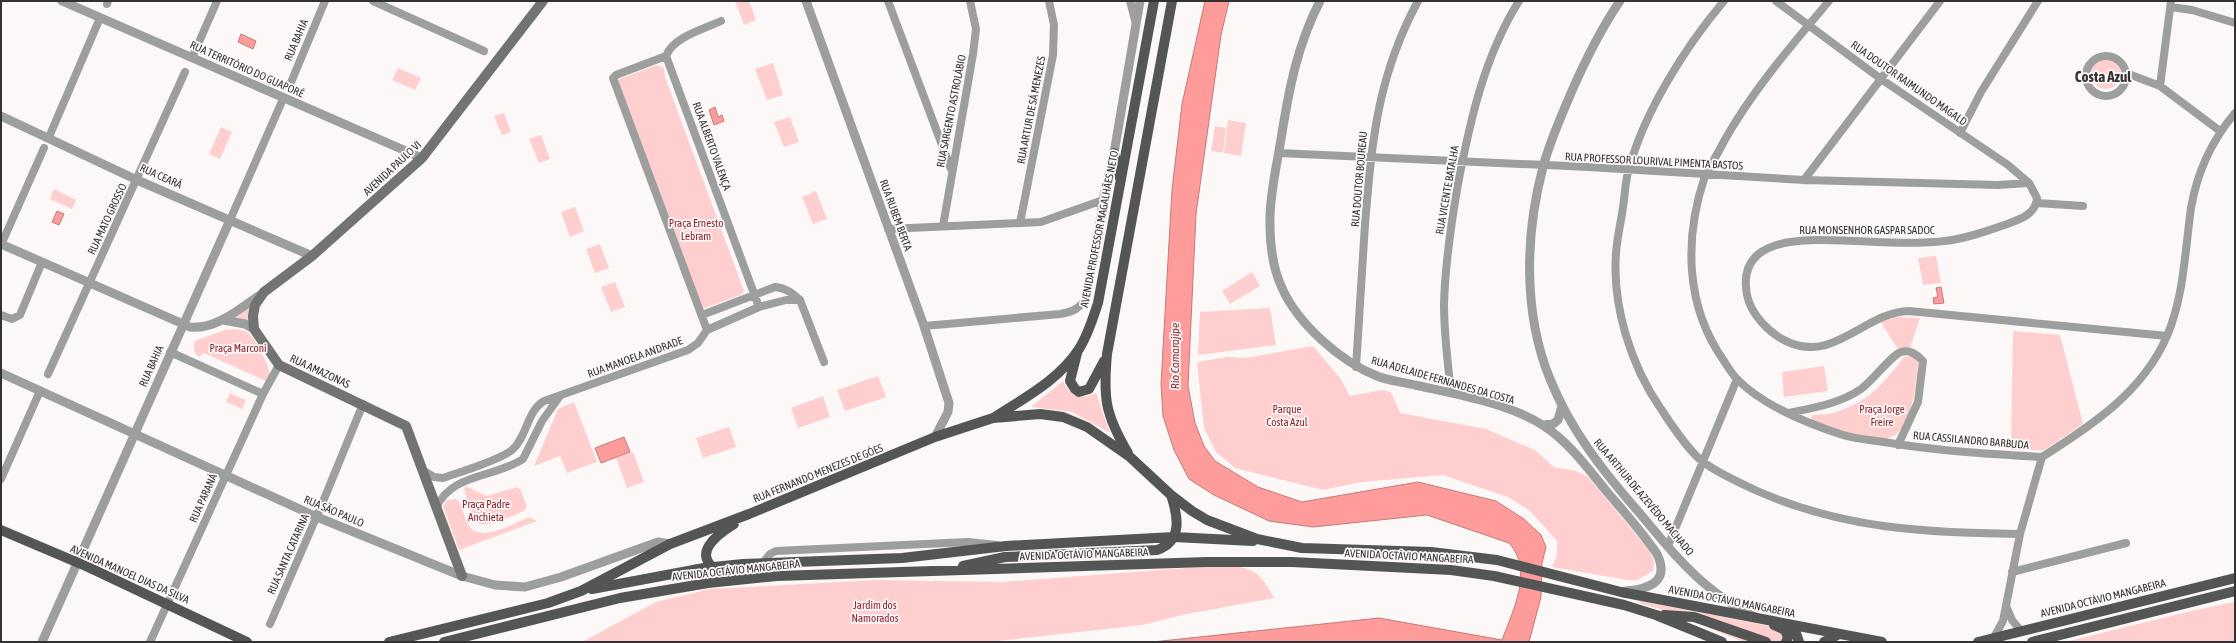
<svg xmlns="http://www.w3.org/2000/svg" width="2236" height="643" font-family="'Asap Condensed',sans-serif">
	<rect width="100%" height="100%" fill="#fcf8f7"/>
	<path fill="#fecfce" d="M735,1H749L756,20L744,25Z
		M2091 74a15 15 0 1 1 30 0a15 15 0 1 1-30 0Z
		M773,63L783,95L767,100L755,69Z
		M657,65L664,68L665,77L744,291L741,295L704,308H702L617,80Z
		M398,68L421,78L415,90L392,80Z
		M504,113L511,132L502,135L494,116Z
		M790,117L799,142L784,147L774,122Z
		M1228,120L1246,123L1241,156L1224,153Z
		M1215,126L1226,128L1223,153L1211,151Z
		M221,127L232,132L220,159L209,154Z
		M541,135L550,159L539,163L529,139Z
		M54,189L76,200L72,209L50,199Z
		M816,191L827,219L813,224L802,197Z
		M575,207L584,231L570,237L561,212Z
		M600,244L609,268L595,273L586,249Z
		M1936,256L1941,283L1923,285L1918,258Z
		M1252,272L1260,286L1230,304L1222,291Z
		M615,282L625,307L611,312L601,287Z
		M252,303L249,321L230,318Z
		M1270,308L1276,345L1198,355L1200,312Z
		M1894,317L1920,318L1910,348H1897L1881,322Z
		M236,329C239,330 243,330 245,331C255,335 268,364 270,374L266,383L264,380L204,353L199,357C193,352 193,348 195,341L225,330Z
		M2013,331L2060,335L2083,424L2044,450H2011Z
		M1313,346L1340,378L1350,396L1382,390L1391,392L1400,413L1486,429L1535,450L1554,467L1576,471L1588,477L1649,550L1654,562L1653,571L1637,580H1628L1552,567L1557,555V541L1530,511L1508,497L1443,475L1361,482L1323,490L1235,468L1216,452L1204,428L1197,362L1228,357L1246,358Z
		M1910,356L1915,358L1918,363C1917,381 1912,434 1888,438C1867,442 1831,427 1811,420L1812,415C1819,414 1829,415 1836,412C1871,400 1882,385 1904,357Z
		M1824,366L1828,391L1784,397L1782,372Z
		M878,376L886,397L845,411L837,390Z
		M1063,381C1071,397 1079,401 1096,393L1110,433L1072,412L1031,407Z
		M230,393L246,400L242,409L226,402Z
		M823,396L830,417L798,428L791,408Z
		M574,402L597,462L567,473L560,456L534,466L558,409Z
		M729,427L736,447L703,458L696,438Z
		M633,452L644,482L627,488L616,458Z
		M465,486L487,496L517,487L521,490L527,507L524,511C515,515 485,529 478,523C470,517 467,498 464,489Z
		M456,499C464,506 463,517 469,526C481,543 515,523 529,517L537,521L459,550L443,506L447,500Z
		M1226,565C1254,567 1261,574 1274,598L1182,615L1142,625L990,642H582L656,602L710,589L875,580L1003,582Z
		M1640,601L1785,629L1793,637L1795,642H1743L1673,613L1639,603Z
		M2235,602V642H2065L2191,611Z"/>
	<path fill="#fe9b9b" stroke="#c17b7b" d="M1205,1H1229L1221,35L1196,214L1188,386L1195,423L1204,446L1215,461L1258,487L1302,502L1418,482L1496,501L1524,519L1541,535L1546,547L1542,563L1541,597L1529,642H1152L1379,618L1502,640C1513,610 1534,570 1509,543L1427,515L1313,527L1269,521L1214,495L1189,479L1174,450L1163,416L1161,384L1172,190L1182,104Z
		M241,34L256,41L253,49L238,42Z
		M715,107L718,117L722,115L724,121L714,125L709,110Z
		M57,211L64,214L59,225L52,222Z
		M1941,287L1944,303L1934,304L1933,298L1938,297L1936,288Z
		M624,437L630,452L601,463L595,448Z"/>
	<g fill="none" stroke-linecap="round" stroke-linejoin="round">
		<path stroke="#9d9f9e" stroke-width="8" d="M373,1L484,51
			M888,1L951,169
			M1130,1L1136,24
			M1724,1C1686,46 1644,112 1629,169C1625,181 1625,195 1623,207C1621,222 1617,238 1616,253C1612,306 1631,366 1661,409C1670,423 1690,452 1703,462C1718,473 1738,482 1755,490C1845,530 1924,532 2020,534
			M1776,1L1881,79L2008,165L2029,183L2037,198C2036,215 2018,220 2004,225C1982,233 1958,241 1934,242C1908,244 1882,242 1855,241C1815,240 1735,231 1747,295C1751,315 1770,334 1788,342C1834,363 1865,312 1909,311L2167,336
			M1829,1C1791,46 1752,91 1723,143C1718,154 1710,165 1705,176C1684,238 1685,306 1724,361C1728,367 1732,374 1737,379C1763,406 1809,424 1843,435C1856,439 1871,440 1884,442C1937,451 1989,454 2042,457
			M107,4L108,1
			M2171,7L2192,10L2235,23
			M721,21C704,29 673,37 666,56L759,307
			M666,56L616,75L613,78L707,330
			M2086 76a20 20 0 1 1 40 0a20 20 0 1 1-40 0Z
			M192,58L217,1
			M2126,73L2160,86L2220,131
			M2160,86L2171,1
			M289,87L325,1
			M1960,133L1981,92L2038,1
			M49,137L100,18
			M1279,153L1588,167L1804,180L1998,185L2029,183
			M1804,180L1940,1
			M2037,203L2083,206
			M230,220L283,99
			M1020,223L1053,55L1054,25L1049,1
			M943,226L973,54L976,29L970,1
			M888,229L1041,222L1103,200
			M1,245L44,148
			M1,315L12,319L20,315L42,262
			M702,315L775,287C786,288 792,293 800,300L824,362
			M924,326L1060,314C1073,312 1081,308 1087,296L1103,200
			M170,352L263,394
			M1356,367C1359,319 1362,272 1365,224C1372,141 1377,77 1418,1
			M48,374L185,72
			M1451,393C1448,364 1444,335 1444,305C1445,264 1451,224 1458,184C1470,121 1484,57 1519,1
			M1788,413C1813,408 1839,404 1861,389C1871,382 1893,354 1901,352C1910,349 1917,355 1923,361L1918,402L1898,445
			M422,470L434,477L443,478C460,472 500,460 512,450C527,437 527,411 544,401L688,350L698,343L707,330L759,307L786,300H800
			M1,479L40,391
			M436,508C451,473 495,478 523,459L542,421L560,396
			M1668,546L1737,379
			M763,563L770,554L776,551L968,542L997,545
			M2012,572L2126,543
			M2006,606L2012,620L2021,631
			M270,624L322,504L363,404
			M1993,639L2003,621L2020,534L2042,457C2091,426 2143,392 2167,336C2184,296 2185,251 2191,208C2197,173 2212,140 2235,113
			M150,642L263,394L279,365"/>
		<path stroke="#9d9f9e" stroke-width="9" d="M62,1L422,158
			M806,1L924,326L949,403L948,412L935,437
			M1320,1C1297,46 1289,89 1281,139C1277,165 1269,197 1270,223C1270,244 1273,269 1282,288C1298,324 1341,362 1377,376C1389,381 1403,382 1415,385C1455,394 1509,403 1544,426C1570,443 1589,470 1608,493C1625,513 1643,533 1657,554C1670,581 1650,589 1626,591
			M1620,1C1600,30 1585,61 1571,93C1561,117 1550,141 1543,167C1525,235 1523,313 1550,379C1570,429 1602,470 1637,510C1660,537 1683,567 1711,589C1724,600 1739,608 1753,616
			M1,116L137,180L312,256
			M1103,200L1114,153L1140,1
			M1,244L190,327C217,330 241,307 263,293
			M223,320L245,324L254,329
			M1,373L317,517L462,576L495,585L525,587L561,577L658,542L670,544
			M1543,425L1553,424L1558,420L1562,406
			M42,642L230,220"/>
		<path stroke="#727473" stroke-width="10" d="M462,576L406,426L279,365L254,329L253,316L255,305L264,292L312,256L422,158L543,1"/>
		<path stroke="#545655" stroke-width="10" d="M1114,153L1120,178
			M1077,353L1070,381L1075,389L1079,392L1089,389L1104,361
			M995,417C1024,398 1059,380 1079,349C1088,335 1093,318 1098,303L1154,1
			M1128,453C1105,414 1103,398 1107,354L1172,1
			M734,524C718,534 690,554 718,571C725,575 732,576 739,578
			M1,530L88,567L247,642
			M963,566L1005,557L1157,550C1183,541 1178,516 1171,495
			M592,589L704,568L743,564L902,558L1006,546L1174,537L1253,541
			M1664,615L1694,617L1766,642
			M1774,625L1785,630L1788,637L1786,642
			M1793,625L1799,642
			M389,642L548,603L581,591L670,544L749,514L935,437L993,418L1040,414L1063,417L1087,427L1130,457L1171,495L1192,511L1207,520L1257,539L1302,548L1431,552L1497,560L1621,592L1882,642
			M444,642L620,598L708,583L777,576L1207,562H1292L1451,570L1494,576L1624,605L1656,615L1722,642
			M1824,642L1839,634
			M1978,642L2235,578
			M2032,642L2235,591"/>
	</g>
	<g text-anchor="middle" stroke-width="3.5" stroke-linejoin="round" paint-order="stroke">
		<g font-size="11" fill="#333131" stroke="#fcf8f7">
			<text transform="translate(296 40) rotate(-67)" y="4">RUA BAHIA</text>
			<text transform="translate(247 69) rotate(24)" y="4">RUA TERRITÓRIO DO GUAPORÉ</text>
			<text transform="translate(1909 83) rotate(35)" y="4">RUA DOUTOR RAIMUNDO MAGALD</text>
			<text transform="translate(1031 110) rotate(-79)" y="4">RUA ARTUR DE SÁ MENEZES</text>
			<text transform="translate(951 111) rotate(-79)" y="4">RUA SARGENTO ASTROLÁBIO</text>
			<text transform="translate(712 146) rotate(70)" y="4">RUA ALBERTO VALENÇA</text>
			<text transform="translate(1654 161) rotate(3)" y="4">RUA PROFESSOR LOURIVAL PIMENTA BASTOS</text>
			<text transform="translate(392 168) rotate(-43)" y="4">AVENIDA PAULO VI</text>
			<text transform="translate(161 176) rotate(24)" y="4">RUA CEARÁ</text>
			<text transform="translate(1359 179) rotate(-85)" y="4">RUA DOUTOR BOUREAU</text>
			<text transform="translate(1447 190) rotate(-80)" y="4">RUA VICENTE BATALHA</text>
			<text transform="translate(896 215) rotate(70)" y="4">RUA RUBEM BERTA</text>
			<text transform="translate(107 219) rotate(-65)" y="4">RUA MATO GROSSO</text>
			<text transform="translate(1099 229) rotate(-79)" y="4">AVENIDA PROFESSOR MAGALHÃES NETO</text>
			<text x="1867" y="234">RUA MONSENHOR GASPAR SADOC</text>
			<text transform="translate(635 357) rotate(-20)" y="4">RUA MANOELA ANDRADE</text>
			<text transform="translate(151 366) rotate(-66)" y="4">RUA BAHIA</text>
			<text transform="translate(320 371) rotate(25)" y="4">RUA AMAZONAS</text>
			<text transform="translate(1443 380) rotate(16)" y="4">RUA ADELAIDE FERNANDES DA COSTA</text>
			<text transform="translate(1971 440) rotate(5)" y="4">RUA CASSILANDRO BARBUDA</text>
			<text transform="translate(818 473) rotate(-22)" y="4">RUA FERNANDO MENEZES DE GÓES</text>
			<text transform="translate(1644 497) rotate(50)" y="4">RUA ARTHUR DE AZEVÊDO MACHADO</text>
			<text transform="translate(203 498) rotate(-66)" y="4">RUA PARANÁ</text>
			<text transform="translate(334 511) rotate(23)" y="4">RUA SÃO PAULO</text>
			<text transform="translate(288 554) rotate(-66)" y="4">RUA SANTA CATARINA</text>
			<text transform="translate(1084 554) rotate(-2)" y="4">AVENIDA OCTÁVIO MANGABEIRA</text>
			<text transform="translate(1409 556) rotate(3)" y="4">AVENIDA OCTÁVIO MANGABEIRA</text>
			<text transform="translate(736 570) rotate(-6)" y="4">AVENIDA OCTÁVIO MANGABEIRA</text>
			<text transform="translate(130 574) rotate(24)" y="4">AVENIDA MANOEL DIAS DA SILVA</text>
			<text transform="translate(2103 598) rotate(-14)" y="4">AVENIDA OCTÁVIO MANGABEIRA</text>
			<text transform="translate(1732 601) rotate(11)" y="4">AVENIDA OCTÁVIO MANGABEIRA</text>
		</g>
		<g font-size="11" fill="#901e2b" stroke="#fcf8f7">
			<text x="696" y="227">Praça Ernesto<tspan x="696" dy="13">Lebram</tspan></text>
			<text x="238" y="352">Praça Marconi</text>
			<text x="1287" y="413">Parque<tspan x="1287" dy="13">Costa Azul</tspan></text>
			<text x="1882" y="413">Praça Jorge<tspan x="1882" dy="13">Freire</tspan></text>
			<text x="486" y="508">Praça Padre<tspan x="486" dy="13">Anchieta</tspan></text>
			<text x="875" y="609">Jardim dos<tspan x="875" dy="13">Namorados</tspan></text>
		</g>
		<g font-size="12" font-style="italic" fill="#93212e" stroke="#fcf8f7">
			<text transform="translate(1175 356) rotate(-90)" y="4">Rio Camarajipe</text>
		</g>
		<g font-size="15" font-weight="bold" fill="#333131" stroke="#fcf8f7">
			<text x="2103" y="82">Costa Azul</text>
		</g>
	</g>
	<rect width="2236" height="643" fill="none" stroke="#333131" stroke-width="4"/>
</svg>
